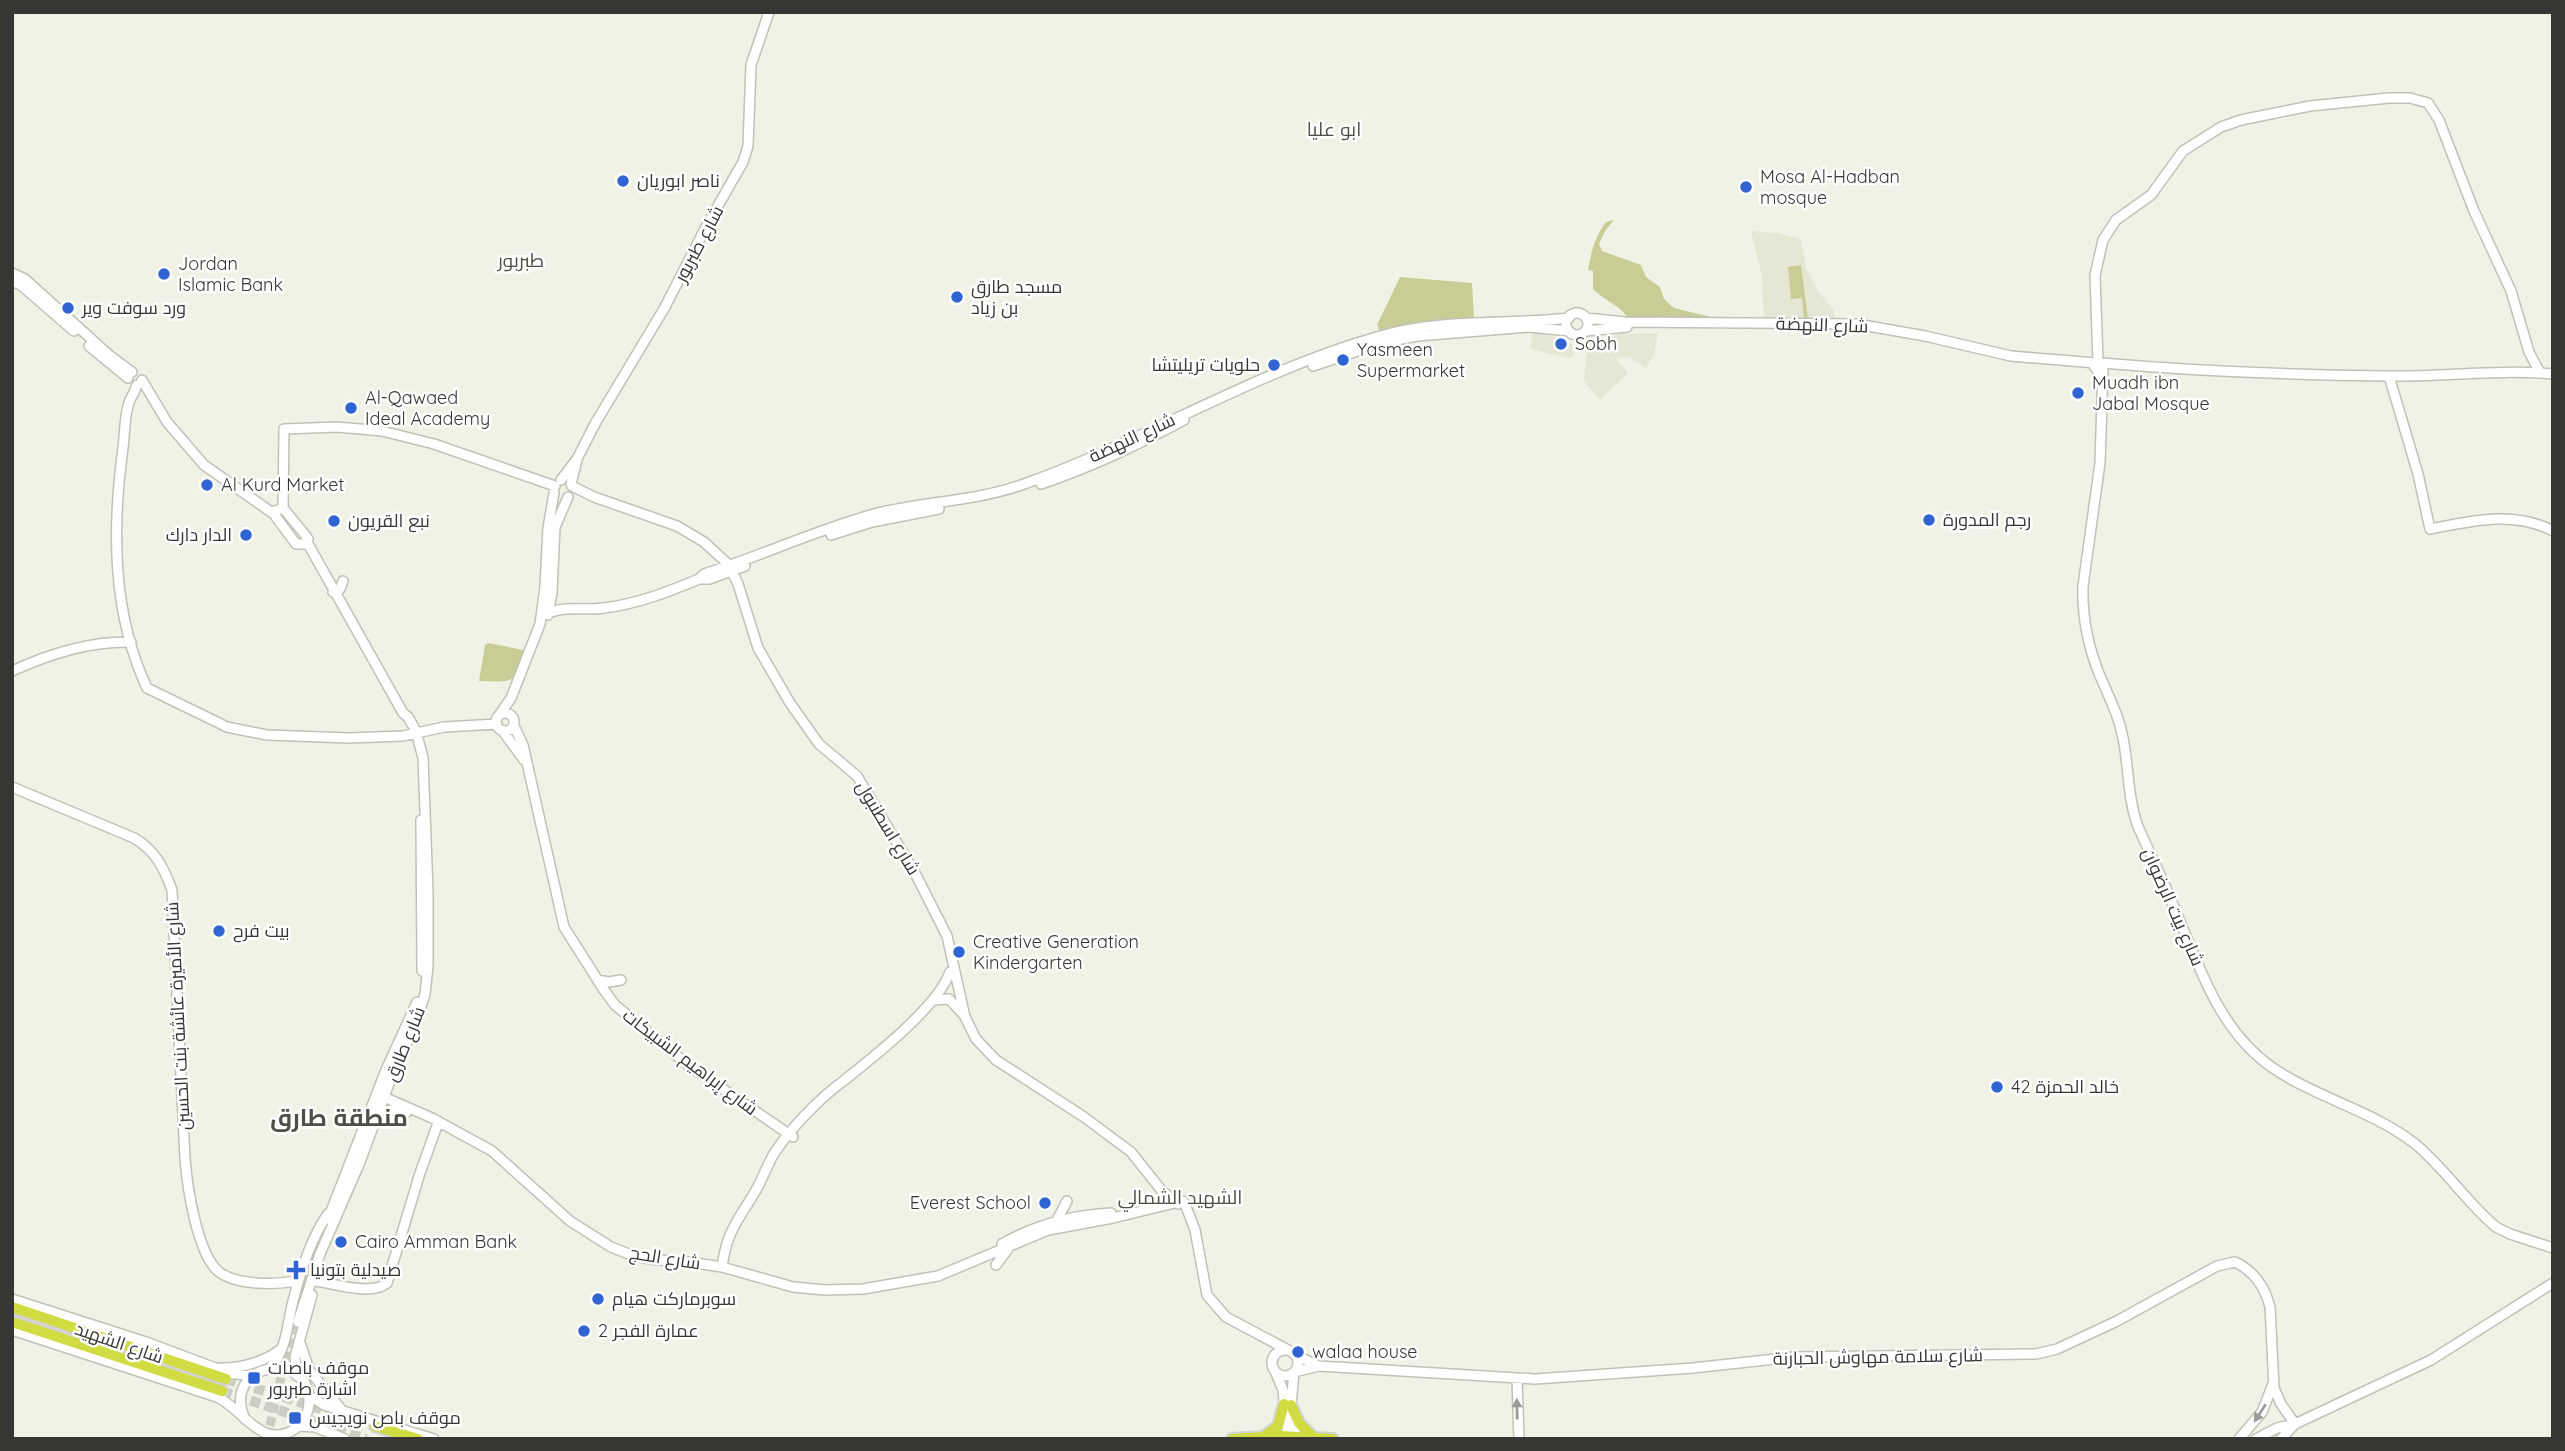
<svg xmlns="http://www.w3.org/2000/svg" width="2565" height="1451" font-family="Quicksand,Cairo,sans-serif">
	<rect width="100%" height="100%" fill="#f1f2e6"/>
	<path fill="#e5e7d4" d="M1751,231L1776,233L1801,239L1806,268L1818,291L1834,311V319L1831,322L1764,321L1762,276Z
		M1532,332L1564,339L1572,344L1574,356L1569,358L1530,349Z
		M1658,333L1654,355L1646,368L1630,357L1616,358L1628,373L1600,400L1587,385L1584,377L1588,349L1595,342L1620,334Z"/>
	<path fill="#c8cd96" d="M1614,220L1605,231L1599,244L1602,251L1641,265L1646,277L1660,287L1664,299L1674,308L1715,318L1627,317C1620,305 1603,300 1593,289V271L1588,270C1591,253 1595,236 1606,222Z
		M1801,265L1808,319H1804L1802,298L1791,299L1788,267Z
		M1400,277L1472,283L1474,319L1417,322L1380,331L1377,325Z
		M489,643L528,651C512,685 516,682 479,681L485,645Z"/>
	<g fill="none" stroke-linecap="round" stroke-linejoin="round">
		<path stroke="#cccdc2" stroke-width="9" stroke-dasharray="9 4.5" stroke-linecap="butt" d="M267,1439L294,1321"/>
		<path stroke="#cccdc2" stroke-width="10" stroke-dasharray="10 5" stroke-linecap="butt" d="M226,1379L375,1426
			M222,1391L366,1439"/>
		<g stroke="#c1c2b7" stroke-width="12">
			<path id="secondary" d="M12,273L25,279L109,355L132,372
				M12,281L22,286L74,331
				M1566 324a11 11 0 1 1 22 0a11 11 0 1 1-22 0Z
				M1586,318L1625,322L1857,324L1925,336L2011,356L2096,363
				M1586,331L1627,327
				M89,346L128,378
				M2098,362L2094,366L2098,371L2101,370L2103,366L2098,362L2095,275L2103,240L2116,220L2151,195L2183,151L2221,127L2241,120L2310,106L2389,98H2410L2428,103L2439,120L2474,211L2511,291L2529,352L2540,373
				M2102,363C2196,371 2292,375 2386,376C2442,377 2497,369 2553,374
				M1313,366L1381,343L1417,336L1529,327L1569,331
				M2103,369L2100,463L2083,586C2082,616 2089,649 2100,676C2109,697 2119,716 2123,738C2129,767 2127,794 2137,824C2148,850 2161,875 2172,902C2197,960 2217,1030 2273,1068C2317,1098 2371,1110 2414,1143C2444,1167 2466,1202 2496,1227L2510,1234L2553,1248
				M2389,376L2418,474L2430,529C2471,521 2514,510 2553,531
				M142,380L167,422L204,465L274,514
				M137,385C135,391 133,395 130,400C124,414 125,433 123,448C112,529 112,613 147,688L227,727L267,735L349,738L403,736L444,727L497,724
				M561,480L577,459L596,422L665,307L707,225L743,162L748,146L751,65L769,12
				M571,484L577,460
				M1041,484C1094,466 1135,446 1184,420
				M572,486L594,497L677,526L704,542L729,565L738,584L758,648L790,703L819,744L857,776L915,873L947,936L965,1017
				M283,508L284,429L337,427L382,431L434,444L555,486
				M283,508L306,536L308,539L304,544H296L276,517L275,511Z
				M831,535L872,522L939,509
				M699,579H709L745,566
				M333,592L340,589L343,581
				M549,613C566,605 586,611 604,608C637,604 668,592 699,579L704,574C761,556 816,530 874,514C924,501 974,502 1024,484C1145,441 1255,371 1380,336C1440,318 1507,325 1569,318
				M548,615L552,592L555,527L568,497
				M12,671C49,654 90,641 131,642
				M496 722a9 9 0 1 1 18 0a9 9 0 1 1-18 0Z
				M500,714L511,698L540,624L545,587L548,528L554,493
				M514,726L523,745L564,927L604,990L615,1005L688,1065L793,1137
				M502,730L524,760
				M12,787L134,838C155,850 164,868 172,890L185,1158C187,1186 197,1254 219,1272C238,1286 278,1285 299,1280
				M421,820L422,971
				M597,980L609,982L621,980
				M934,1000L949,999L962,1013
				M964,1015L976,1039L996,1060L1084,1117L1131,1152L1162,1191L1178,1204
				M377,1094L432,1118L492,1151L570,1221L611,1247L634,1256L657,1260L689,1262L722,1267L793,1287L825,1290L863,1289L938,1276L1048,1230L1113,1218L1183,1201
				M377,1116L391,1110L406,1113
				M1179,1199L1185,1204L1195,1230L1207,1295L1226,1317L1290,1351
				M328,1219L386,1070L417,1002
				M1057,1220L1067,1201
				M1002,1244C1037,1224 1071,1215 1111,1213
				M996,1265L1008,1249
				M722,1267C727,1230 738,1221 756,1190C763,1178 768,1163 775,1152C791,1128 819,1099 842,1082C872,1058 937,1008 950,972
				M316,1281C336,1284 371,1296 387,1283L420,1173L438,1123
				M12,1299L146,1342L229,1373L252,1376
				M298,1322L320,1254L360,1162L393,1073L417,1020L425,994L428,966V892L423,758L416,731L408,717L403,713L307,542
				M12,1330L217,1397C243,1408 261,1451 295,1429C304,1423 309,1412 309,1401C309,1348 220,1363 245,1419
				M301,1345L309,1370L341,1409
				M1272 1363a13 13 0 1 1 26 0a13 13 0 1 1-26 0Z
				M1295,1355L1319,1366L1535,1379L1693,1368L1793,1357L2036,1354L2057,1349L2117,1321L2217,1266L2235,1262C2254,1271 2265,1287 2270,1307L2274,1388L2281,1404L2295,1424
				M271,1367C287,1349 287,1324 293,1301C300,1273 311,1238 328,1214
				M220,1368C239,1369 268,1361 282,1348
				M1275,1371L1283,1390L1288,1439
				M1294,1372L1291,1405L1296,1439
				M1294,1372L1319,1366
				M297,1376L295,1357L312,1295
				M1517,1379L1519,1439
				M308,1395L324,1405L434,1439
				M299,1426L315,1427L345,1439
				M2239,1439L2262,1412L2273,1384
				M2256,1439L2277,1428L2295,1424L2431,1360L2553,1283
				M2281,1439L2295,1424"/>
		</g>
		<g stroke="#d3d3d2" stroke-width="14">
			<path id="highway" d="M12,1307L226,1379
				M12,1322L222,1391
				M1291,1405L1299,1423L1313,1437
				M375,1426L418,1439
				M1265,1436L1278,1426L1284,1404
				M1232,1439L1281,1436L1333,1439"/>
		</g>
		<use href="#secondary" stroke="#fff" stroke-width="9"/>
		<use href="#highway" stroke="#d1db42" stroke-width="10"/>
	</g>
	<defs><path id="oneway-solid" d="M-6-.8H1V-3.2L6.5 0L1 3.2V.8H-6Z" transform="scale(1.75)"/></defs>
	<g fill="#9a9b98">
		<use href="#oneway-solid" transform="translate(1517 1409) rotate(-91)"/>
		<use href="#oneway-solid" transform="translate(2260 1413) rotate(123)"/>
	</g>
	<g fill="#3064d2" stroke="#fff" stroke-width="2.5">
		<circle cx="623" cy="181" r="7"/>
		<circle cx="1746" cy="187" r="7"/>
		<circle cx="164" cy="274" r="7"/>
		<circle cx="957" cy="297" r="7"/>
		<circle cx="68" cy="308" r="7"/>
		<circle cx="1561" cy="344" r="7"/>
		<circle cx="1343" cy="360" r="7"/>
		<circle cx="1274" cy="365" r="7"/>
		<circle cx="2078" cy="393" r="7"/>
		<circle cx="351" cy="408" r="7"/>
		<circle cx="207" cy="485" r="7"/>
		<circle cx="1929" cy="520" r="7"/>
		<circle cx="334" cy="521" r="7"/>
		<circle cx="246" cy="535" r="7"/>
		<circle cx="219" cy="931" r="7"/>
		<circle cx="959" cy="952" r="7"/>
		<circle cx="1997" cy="1087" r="7"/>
		<circle cx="1045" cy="1203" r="7"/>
		<circle cx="341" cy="1242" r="7"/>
		<path d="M292.5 1259.5h7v7h7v7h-7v7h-7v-7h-7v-7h7z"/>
		<circle cx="598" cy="1299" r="7"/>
		<circle cx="584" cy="1331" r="7"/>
		<circle cx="1298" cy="1352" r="7"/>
		<rect x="247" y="1371" width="14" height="14" rx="3.5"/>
		<rect x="288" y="1411" width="14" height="14" rx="3.5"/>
	</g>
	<g text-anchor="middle" stroke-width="5" stroke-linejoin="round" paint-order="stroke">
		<g font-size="18" fill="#363732" stroke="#fff" text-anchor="start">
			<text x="1760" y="183">Mosa Al-Hadban<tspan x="1760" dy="21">mosque</tspan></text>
			<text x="637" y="187">ناصر ابوريان</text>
			<text x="178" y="270">Jordan<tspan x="178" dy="21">Islamic Bank</tspan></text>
			<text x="971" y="293">مسجد طارق<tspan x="971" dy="21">بن زياد</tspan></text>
			<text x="82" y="314">ورد سوفت وير</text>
			<text x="1575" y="350">Sobh</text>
			<text x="1357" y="356">Yasmeen<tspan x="1357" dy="21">Supermarket</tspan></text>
			<text x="1260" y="371" text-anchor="end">حلويات تريليتشا</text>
			<text x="2092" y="389">Muadh ibn<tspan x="2092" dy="21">Jabal Mosque</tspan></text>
			<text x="365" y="404">Al-Qawaed<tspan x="365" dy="21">Ideal Academy</tspan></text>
			<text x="221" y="491">Al Kurd Market</text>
			<text x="1943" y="526">رجم المدورة</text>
			<text x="348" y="527">نبع القريون</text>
			<text x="232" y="541" text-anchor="end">الدار دارك</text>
			<text x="233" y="937">بيت فرح</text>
			<text x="973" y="948">Creative Generation<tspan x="973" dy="21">Kindergarten</tspan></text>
			<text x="2011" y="1093">خالد الحمزة 42</text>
			<text x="1031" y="1209" text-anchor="end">Everest School</text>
			<text x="355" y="1248">Cairo Amman Bank</text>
			<text x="310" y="1276">صيدلية بتونيا</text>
			<text x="612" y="1305">سوبرماركت هيام</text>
			<text x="598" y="1337">عمارة الفجر 2</text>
			<text x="1312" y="1358">walaa house</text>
			<text x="268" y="1374">موقف باصات<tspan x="268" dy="21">اشارة طبربور</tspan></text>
			<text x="309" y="1424">موقف باص نويجيس</text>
		</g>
		<g font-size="18" fill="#363732" stroke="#fff">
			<text transform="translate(699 244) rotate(-62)" y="6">شارع طبربور</text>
			<text transform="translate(1822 325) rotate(2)" y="6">شارع النهضة</text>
			<text transform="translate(1132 438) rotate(-25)" y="6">شارع النهضة</text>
			<text transform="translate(888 828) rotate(59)" y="6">شارع اسطنبول</text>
			<text transform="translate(2173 907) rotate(66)" y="6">شارع بيت الرضوان</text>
			<text transform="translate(178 1016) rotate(-93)" y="6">شارع الأميرة عائشة بنت الحسين</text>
			<text transform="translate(405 1044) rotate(-68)" y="6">شارع طارق</text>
			<text transform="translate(690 1062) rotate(37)" y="6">شارع إبراهيم الشبيكات</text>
			<text transform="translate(665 1258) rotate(9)" y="6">شارع الحج</text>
			<text transform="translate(119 1343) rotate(19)" y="6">شارع الشهيد</text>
			<text transform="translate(1878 1357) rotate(-1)" y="6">شارع سلامة مهاوش الحبارنة</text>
		</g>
		<g font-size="19" fill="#4e4f45" stroke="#fff">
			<text x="1334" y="136">ابو عليا</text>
			<text x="521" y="267">طبربور</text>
			<text x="1180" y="1204">الشهيد الشمالي</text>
		</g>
		<g font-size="24" font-weight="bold" fill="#4e4f45" stroke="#fff">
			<text x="339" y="1126">منطقة طارق</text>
		</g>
	</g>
	<rect width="2565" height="1451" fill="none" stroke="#363732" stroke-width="28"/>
</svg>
